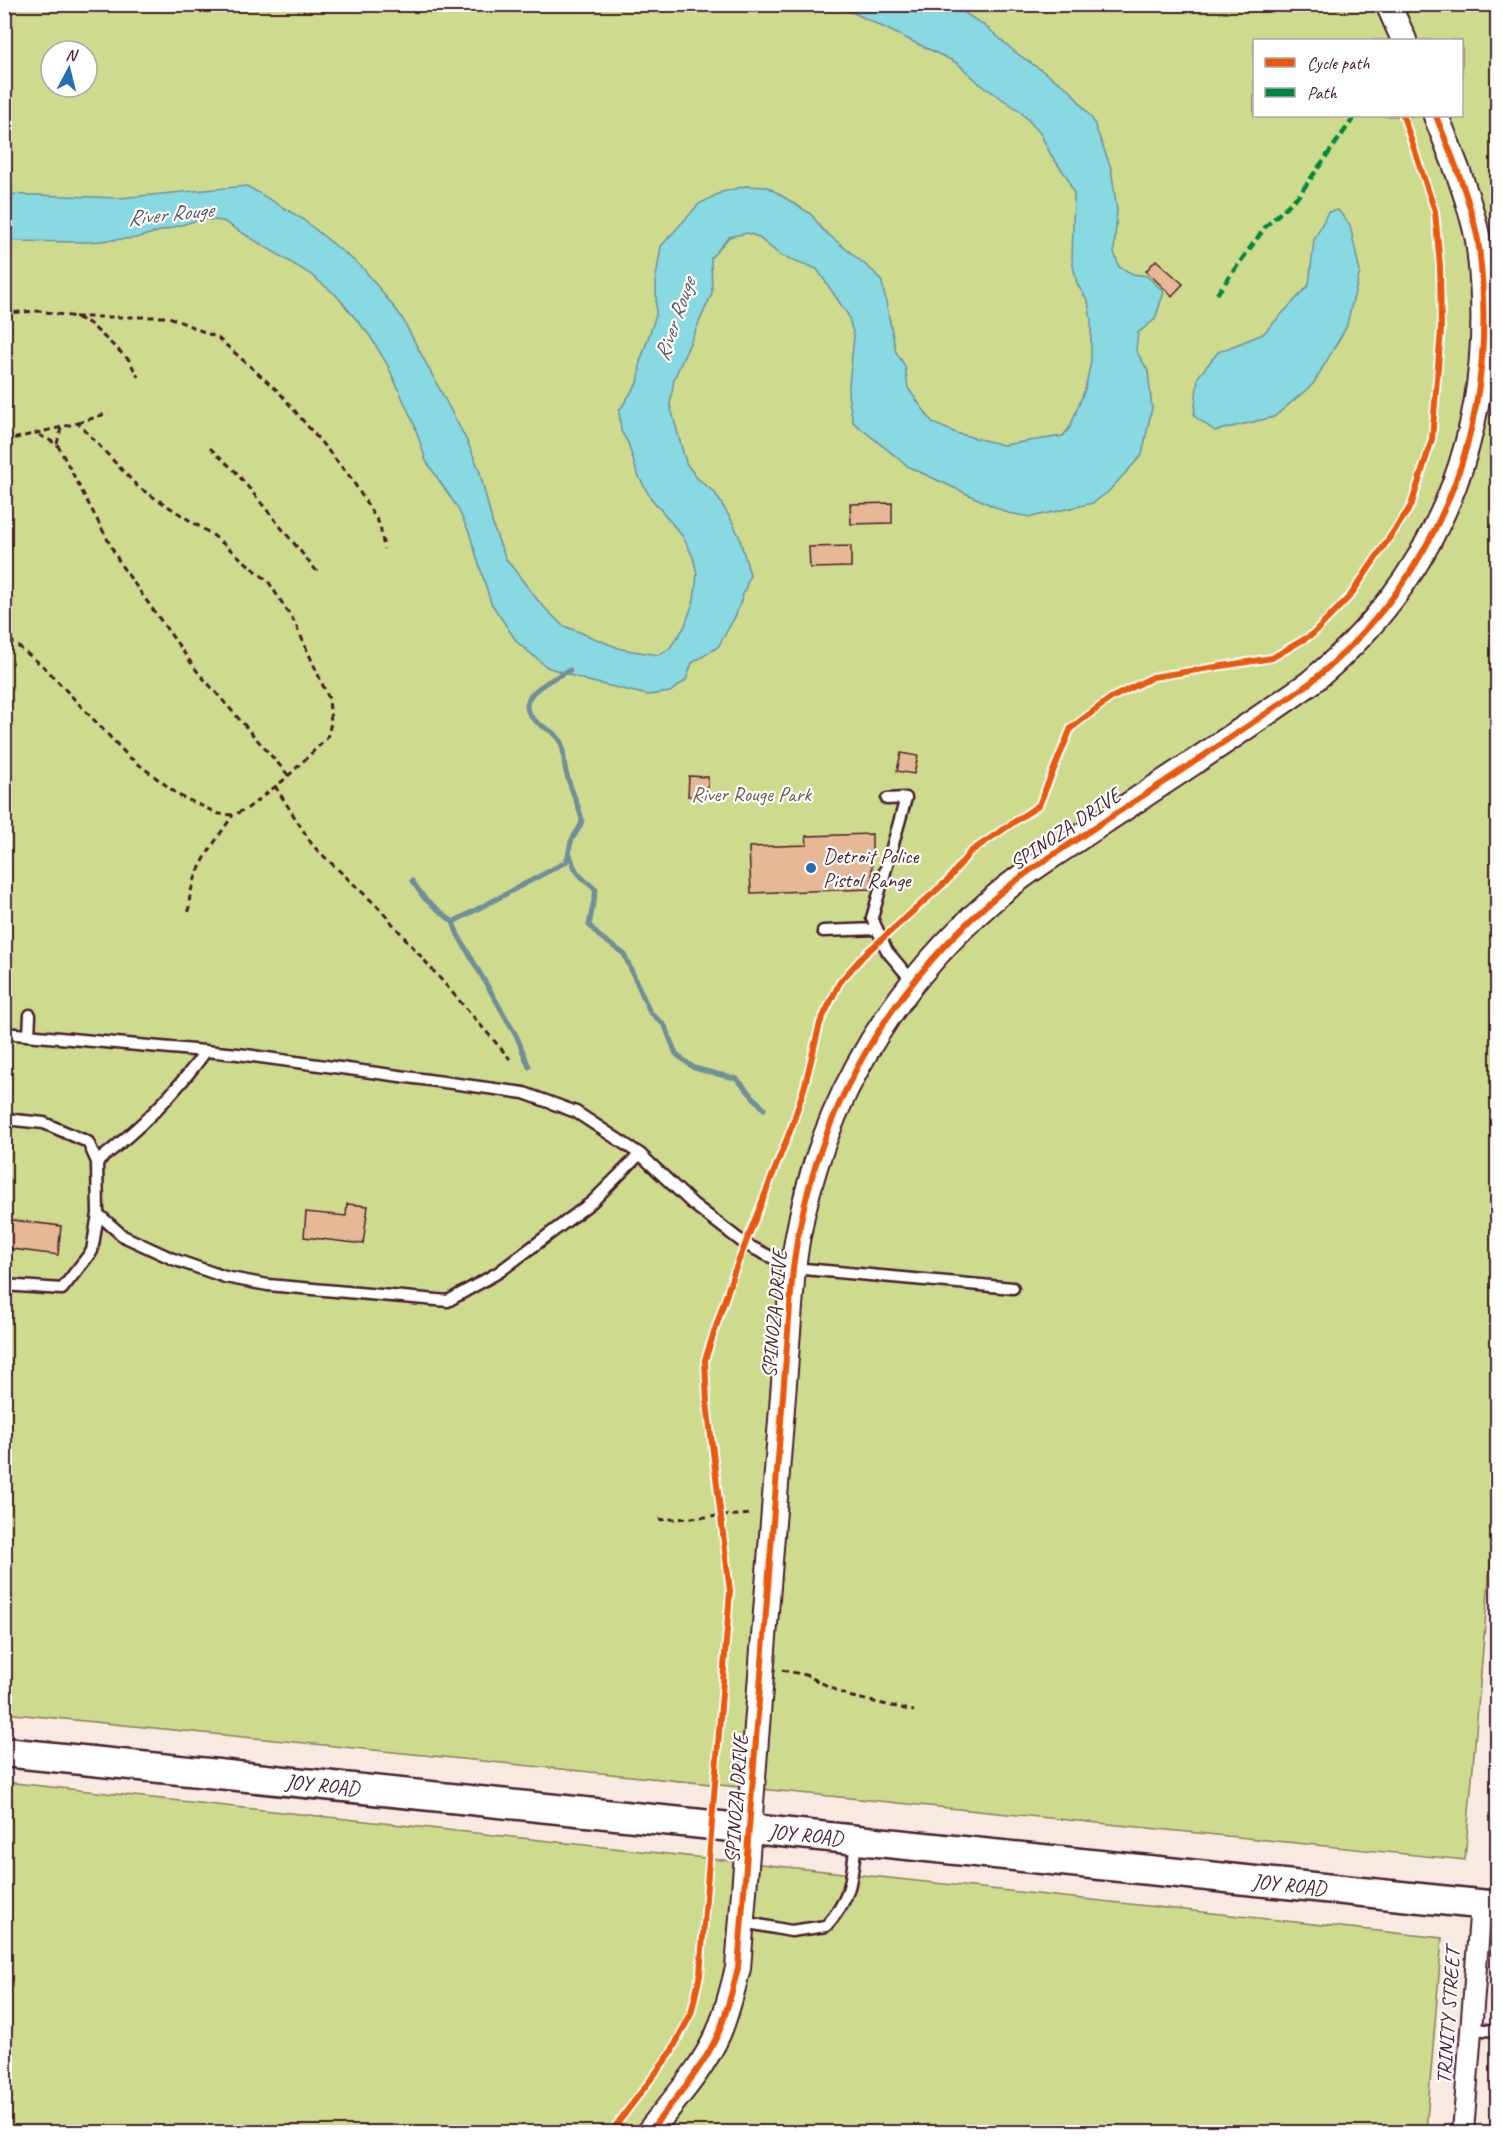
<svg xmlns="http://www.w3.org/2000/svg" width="1502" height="2137" font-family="Caveat,sans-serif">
	<rect width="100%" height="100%" fill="#f8eae0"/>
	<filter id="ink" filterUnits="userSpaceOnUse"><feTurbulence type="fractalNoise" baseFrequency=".0167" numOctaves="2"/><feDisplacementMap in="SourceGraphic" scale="12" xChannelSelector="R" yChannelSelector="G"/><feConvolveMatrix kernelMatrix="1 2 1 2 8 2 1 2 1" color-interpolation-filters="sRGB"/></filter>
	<g filter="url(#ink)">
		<path fill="#ceda8d" stroke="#8c7c5c" stroke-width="1.5" fill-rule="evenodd" d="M4,5H1497L1498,1473L1465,1860L5,1713ZM1254,40H1462V116H1254ZM51,51H87V87H51Z
			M5,1782L1442,1938L1426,2132H5Z"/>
		<path fill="#88d9e2" stroke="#6f8f99" stroke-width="1.5" d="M829,5H953L988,28L1015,52L1070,90L1093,120L1111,168L1117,210L1114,252L1119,267L1133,274L1147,276L1164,292L1155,319L1138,333L1136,350L1148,371L1152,408L1142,455L1108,492L1093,503L1031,517L1008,513L909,467L853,422L848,395L854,336L848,315L817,269L780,255L758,237L747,233L729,237L711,258L712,293L674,379L670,405L686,463L697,478L715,493L731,519L739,536L750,575L736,615L718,647L692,663L686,680L670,692L648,695L588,681L547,667L517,642L491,603L469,532L457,507L426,461L414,424L387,364L370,336L336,295L310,274L223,221L202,219L136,238L88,242L5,241V194L119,198L247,186L301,218L363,268L401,316L467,441L479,469L494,529L506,559L540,603L562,625L621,649L658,655L669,649L684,628L694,600L697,574L693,557L683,537L650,497L637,473L628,443L621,431L619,411L639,380L640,362L656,315V277L661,246L699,204L722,192L746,186L768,187L811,214L822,229L874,272L882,282L896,352L905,366L908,388L933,423L956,433L1003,445L1063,436L1070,427L1085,389L1091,362V321L1088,301L1077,284L1072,260L1074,194L1067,177L1051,155L1040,133L1020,111L980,84L957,63L854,13Z
			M1338,210L1350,225L1360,272L1346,328L1313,384L1274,417L1215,431L1194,416L1198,377L1218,352L1263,334L1309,285L1314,240L1328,212Z"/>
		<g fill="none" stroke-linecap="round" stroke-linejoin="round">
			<path stroke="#6f8f99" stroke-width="5" d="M570,854C575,875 582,877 596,890L589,925L599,936L624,954L650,1012L665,1026L676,1054L694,1068L737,1079L764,1109
				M412,881L425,899L453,922L458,935L517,1037L529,1067
				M453,922C491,902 528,882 566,862C569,855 569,849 571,842C574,833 581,829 582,820C578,803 570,788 566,772C563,761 565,750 560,740C554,731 546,729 538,723C506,699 552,679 570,670"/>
		</g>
		<path fill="#e6b896" stroke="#4a1f2b" stroke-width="1.5" d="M1156,260L1183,284L1172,296L1146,271Z
			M892,503V523L851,524L850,504Z
			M851,546V567L810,568L809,547Z
			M901,753L918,756L914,774L897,771Z
			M689,776L708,777V797L688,796Z
			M872,834V889L751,893L749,847L807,845L806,836Z
			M347,1204L368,1206L363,1244L304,1237L306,1212L346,1216Z
			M4,1219L61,1226L58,1255L4,1248Z"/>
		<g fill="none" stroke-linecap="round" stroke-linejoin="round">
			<g stroke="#4a1f2b" stroke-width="15">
				<path id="service" d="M887,799L906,798L872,918L887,951L913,982
					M823,931L877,929
					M4,1033L238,1054L524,1093L576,1112L640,1154L693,1204L745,1244L793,1268L1013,1288
					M29,1035L30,1015
					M4,1119L44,1123L88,1142L97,1162L98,1214L123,1236L173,1259L225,1277L268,1285L448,1301L499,1272L592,1202L640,1154
					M97,1162C141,1127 172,1097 206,1051
					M4,1285L62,1289L92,1251L98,1214
					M743,1922L791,1931L826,1926C853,1896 851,1880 856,1841
					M1472,2029L1498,2031"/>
			</g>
			<g stroke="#4a1f2b" stroke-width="24">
				<path id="minor" d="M1463,2132L1481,1904"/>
			</g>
			<g stroke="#4a1f2b" stroke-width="28">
				<path id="tertiary" d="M1388,4L1404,40
					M649,2132C673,2101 702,2070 718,2034C727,2013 732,1991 738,1968L793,1268C811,1124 882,996 991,901C1026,870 1068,846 1106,820C1175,775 1243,730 1310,683C1446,571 1502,416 1478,240C1469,196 1452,156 1436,116"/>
			</g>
			<g stroke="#4a1f2b" stroke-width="33">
				<g id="secondary">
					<path id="s1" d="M4,1752L1498,1906"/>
				</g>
			</g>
			<path stroke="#4a1f2b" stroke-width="3" stroke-dasharray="6 4.5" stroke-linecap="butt" d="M4,313L41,311L75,317L89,323L129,360L138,377
				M75,317H169L218,338L279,392L351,478L380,525L384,549
				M78,423L108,413
				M39,435L57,444L121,565L197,671L289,776
				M4,441L78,423L138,487L214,536L268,581L295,623L329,699L331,723L327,738L285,779L248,808L233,815L219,814L180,796L129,757L44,667L4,635
				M57,444L61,428
				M210,448L235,471L319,574
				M275,786L313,846L378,907L510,1059
				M189,912C187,878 214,843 233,815
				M659,1520L753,1514
				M782,1670L806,1675L848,1696L914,1711"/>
			<use href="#service" stroke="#fff" stroke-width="10"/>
			<use href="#minor" stroke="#fff" stroke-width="20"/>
			<use href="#tertiary" stroke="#fff" stroke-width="24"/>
			<use href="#secondary" stroke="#fff" stroke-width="28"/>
			<path stroke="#00873e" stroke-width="4.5" stroke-dasharray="9 4.5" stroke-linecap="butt" d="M1217,294L1266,226L1299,195L1355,116"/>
			<g stroke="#fff" stroke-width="10">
				<path id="cycleway" d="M611,2132L670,2054L691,2014L700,1975L730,1591L707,1403L705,1360L733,1275L792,1126L805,1085L820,1023L840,982L864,955L948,880L970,852L1039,805L1071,728L1111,698L1153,677L1272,658L1313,634L1350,596L1411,506L1432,439L1441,330L1440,266L1435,211L1403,116
					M649,2132C673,2101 702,2070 718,2034C727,2013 732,1991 738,1968L793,1268C811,1124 882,996 991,901C1026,870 1068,846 1106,820C1175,775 1243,730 1310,683C1446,571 1502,416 1478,240C1469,196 1452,156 1436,116"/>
			</g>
			<use href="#cycleway" stroke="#e8590c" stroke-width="6"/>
		</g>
	</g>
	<circle fill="#1f6fb2" stroke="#fff" stroke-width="2" cx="811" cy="868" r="6"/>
	<g text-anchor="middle" stroke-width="4.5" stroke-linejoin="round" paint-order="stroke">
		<g font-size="21" fill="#725748" stroke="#fff">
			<text x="751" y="801">River Rouge Park</text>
		</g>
		<g font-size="21" fill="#4a1f2b" stroke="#fff">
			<text transform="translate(1065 829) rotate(-34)" y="7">SPINOZA DRIVE</text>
			<text transform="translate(774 1314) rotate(-85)" y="7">SPINOZA DRIVE</text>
			<text dy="7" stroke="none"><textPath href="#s1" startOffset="320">JOY ROAD</textPath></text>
			<text transform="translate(736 1799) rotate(-86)" y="7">SPINOZA DRIVE</text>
			<text dy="7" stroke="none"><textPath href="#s1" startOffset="806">JOY ROAD</textPath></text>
			<text dy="7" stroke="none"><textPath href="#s1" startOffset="1292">JOY ROAD</textPath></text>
			<text transform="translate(1448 2016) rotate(-86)" y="7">TRINITY STREET</text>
		</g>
		<g font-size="21" fill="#4a1f2b" stroke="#fff" text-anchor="start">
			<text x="823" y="863">Detroit Police<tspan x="823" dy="24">Pistol Range</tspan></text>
		</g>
		<g font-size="22" font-style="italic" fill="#5d5762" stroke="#fff">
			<text transform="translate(170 213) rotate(-6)" y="8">River Rouge</text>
			<text transform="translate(674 319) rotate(-71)" y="8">River Rouge</text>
		</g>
	</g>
	<rect width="1502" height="2137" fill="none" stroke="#fff" stroke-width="24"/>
	<rect x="12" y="12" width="1478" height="2113" fill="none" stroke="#4a1f2b" stroke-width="2" filter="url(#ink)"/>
	<rect x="1253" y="39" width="210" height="78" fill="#ffffff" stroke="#b7a5aa" stroke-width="1.5"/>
	<rect x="1265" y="58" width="30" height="9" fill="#e8590c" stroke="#b7a5aa" stroke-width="1.5"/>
	<text x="1307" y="69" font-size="18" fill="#4a1f2b">Cycle path</text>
	<rect x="1265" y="88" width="30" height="9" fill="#00873e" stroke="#b7a5aa" stroke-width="1.5"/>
	<text x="1307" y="99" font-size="18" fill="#4a1f2b">Path</text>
	<g transform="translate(69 69) rotate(7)"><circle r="28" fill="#ffffff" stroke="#b7a5aa" stroke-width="1.5"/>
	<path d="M0-4.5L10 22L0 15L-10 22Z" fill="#1f6fb2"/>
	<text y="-9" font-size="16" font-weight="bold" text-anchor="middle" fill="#4a1f2b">N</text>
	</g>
</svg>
